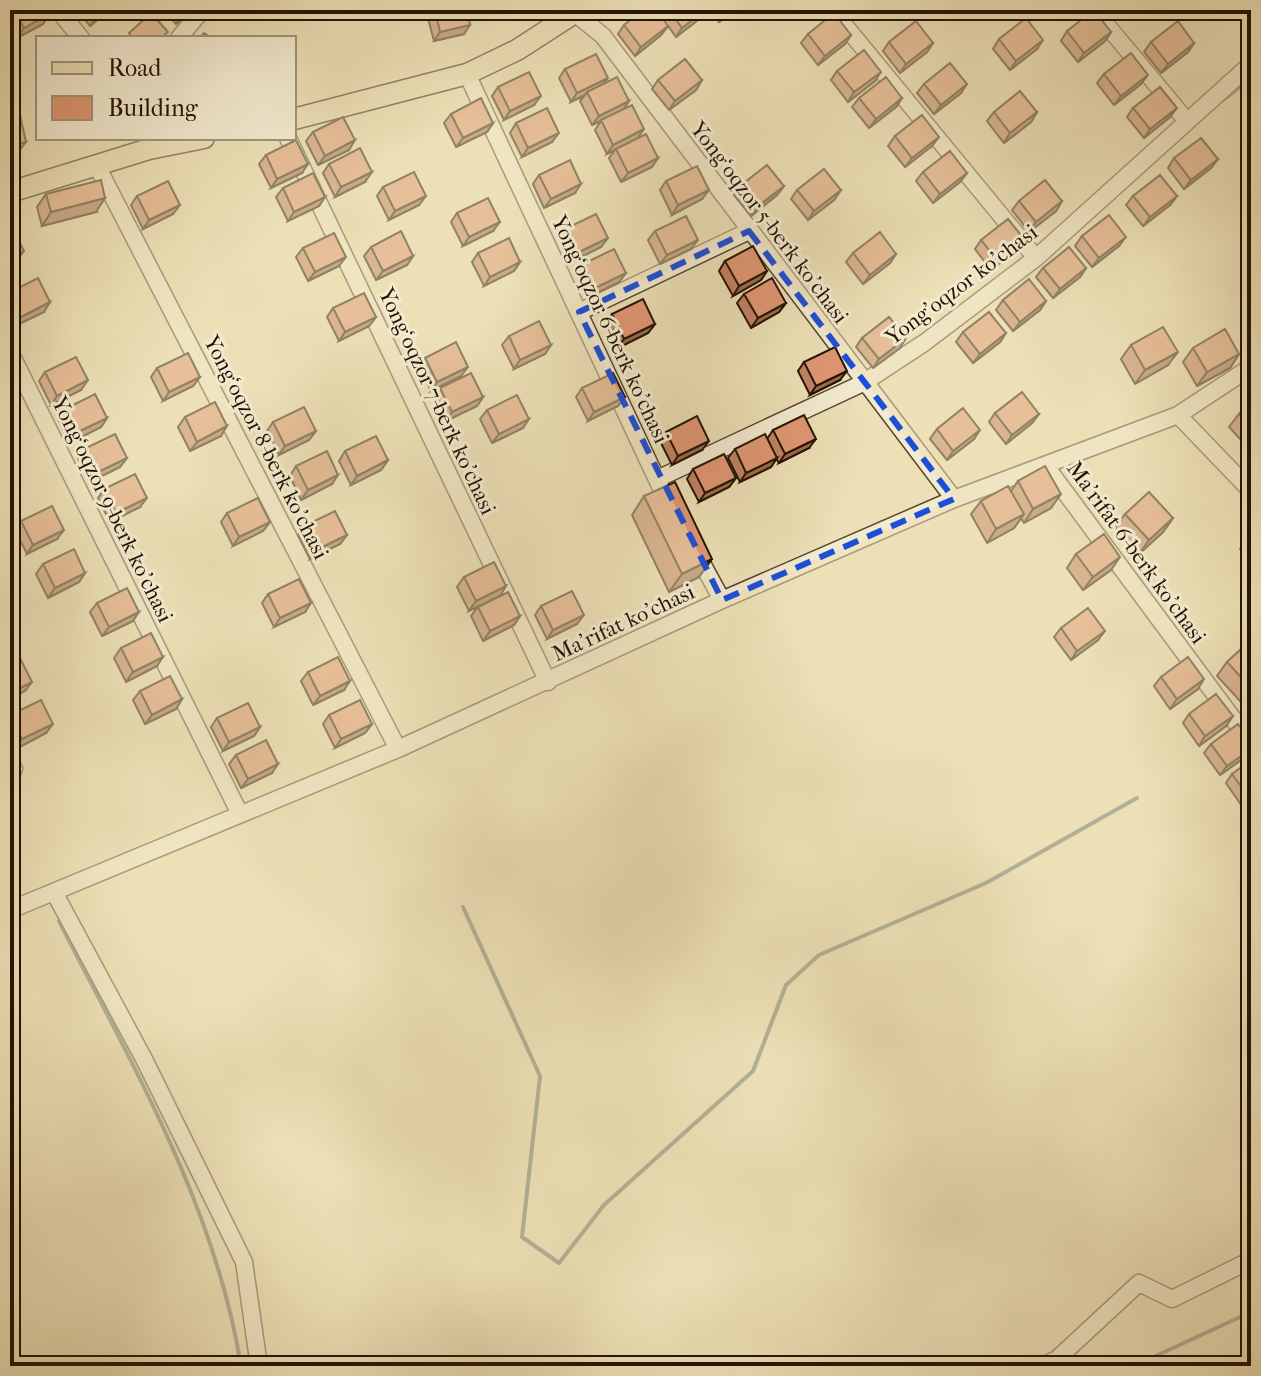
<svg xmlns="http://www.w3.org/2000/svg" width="1261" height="1376" font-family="'IM FELL French Canon',serif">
	<rect width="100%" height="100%" fill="#ede0b6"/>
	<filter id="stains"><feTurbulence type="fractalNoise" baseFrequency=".0025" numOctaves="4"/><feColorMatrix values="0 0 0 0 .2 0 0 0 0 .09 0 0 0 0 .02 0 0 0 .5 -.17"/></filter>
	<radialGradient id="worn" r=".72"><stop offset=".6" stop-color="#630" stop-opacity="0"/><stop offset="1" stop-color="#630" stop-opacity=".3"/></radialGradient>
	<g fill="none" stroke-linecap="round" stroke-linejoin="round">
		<path stroke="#6b776f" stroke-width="4" d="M1223,100L1251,79
			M463,907L540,1076L522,1237L559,1263L604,1205L753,1071L786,985L819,955L986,883L1137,798
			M59,921C132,1065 215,1205 241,1366
			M1134,1366L1251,1312"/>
		<g stroke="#554630" stroke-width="19">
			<path id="minor" d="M58,10L81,38
				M832,10L1036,258
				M1094,10L1186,120
				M576,14L603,36L954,499
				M179,38L202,10
				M467,74L660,486
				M288,138L548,682
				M97,166L398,749
				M579,312L749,231
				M10,352L240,814
				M1178,415L1251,491
				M1045,465L1251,743
				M657,479L863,383L924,343L1036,258L1251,64
				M696,552L722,600
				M10,762L14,769L10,771
				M54,892L144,1059L244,1262L259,1366
				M10,910L398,749L722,600L954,499L1178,415L1251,367
				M1042,1366L1057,1359L1139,1283L1172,1299L1251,1260"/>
		</g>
		<g stroke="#221203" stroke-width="23">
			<path id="major" d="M294,119L467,74L517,50L579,10
				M10,192L149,149L204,138"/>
		</g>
		<use href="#minor" stroke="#f3ebd0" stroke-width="16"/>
		<use href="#major" stroke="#ede0b6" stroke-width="20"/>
	</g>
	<path fill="#c18263" stroke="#221203" stroke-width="2" d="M10,10H47L49,14L43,24L17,38L10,24Z
		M77,10H109L90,26Z
		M164,10H192L176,24Z
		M242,10H263L255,20Z
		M434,10H467L464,34L434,41L428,18Z
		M489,10H507L495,18Z
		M663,10H707L703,16L676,37L668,26L661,35L635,56L618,34L624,25L659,15Z
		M710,10H735L719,22Z
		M900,10H919L907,19Z
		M1067,31L1111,32L1105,41L1078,62L1061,41Z
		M808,34L851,35L845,44L818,65L801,43Z
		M999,39L1037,49L1010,70L993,49Z
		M889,42L933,43L927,52L900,73L883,51Z
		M1151,42L1194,43L1188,52L1161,73L1144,52Z
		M565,69L604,84L629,101L623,110L638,138L658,158L652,167L621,182L609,158L615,150L607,154L595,130L601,121L592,125L580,101L585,95L571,102L559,78Z
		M837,71L875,81L848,102L831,80Z
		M1104,74L1141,84L1114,105L1097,83Z
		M658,80H702L696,90L669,110L652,89Z
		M924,84L961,93L934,114L917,93Z
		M498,87L534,105L504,120L492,96Z
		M859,98H902L896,107L869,128L852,107Z
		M1133,108L1170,117L1144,138L1127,117Z
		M994,112H1037L1031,122L1004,143L987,121Z
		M451,114L493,123L487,132L456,147L444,123Z
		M516,123L552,142L522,157L510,133Z
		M313,132L349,150L318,165L306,141Z
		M895,136L932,146L905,167L888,146Z
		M266,155L302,173L271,188L259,164Z
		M1174,158L1218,159L1211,168L1184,189L1168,168Z
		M329,164L365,182L335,197L323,173Z
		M923,172L967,173L960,182L933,203L916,181Z
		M539,175L575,193L544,208L533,184Z
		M666,181L702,199L672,215L660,190Z
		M740,186H784L777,195L751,216L734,195Z
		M383,187L419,205L389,220L377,196Z
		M283,188L325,197L319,206L288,221L276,197Z
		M797,190H841L834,200L808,220L791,199Z
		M46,194L96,212L42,226L37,207Z
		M137,196L173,214L143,229L131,205Z
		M1133,196H1177L1170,205L1143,226L1126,205Z
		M1019,201H1062L1056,211L1029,232L1012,210Z
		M457,213L493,231L463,246L451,222Z
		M565,229L601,247L571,262L559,238Z
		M655,231L691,249L660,264L648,240Z
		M1082,236L1119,246L1092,267L1075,246Z
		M981,240H1025L1018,249L991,270L975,249Z
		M371,247L413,256L407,265L376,280L364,256Z
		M303,248L339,266L308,281L296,257Z
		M478,253L520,262L514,271L484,286L472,262Z
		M853,253L896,254L890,263L863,284L846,262Z
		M725,261L767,271L761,280L733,296L719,271Z
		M583,264L626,273L619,282L589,297L577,273Z
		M1043,268H1086L1080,277L1053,298L1036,277Z
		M10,292L44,312L13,327L10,321Z
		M744,294L786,303L779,312L751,328L737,303Z
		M1003,300L1046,301L1040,310L1013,331L996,310Z
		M333,308L376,317L369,326L339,341L327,317Z
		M612,314L655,324L648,333L618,348L606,324Z
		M963,332L1006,333L1000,342L973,363L956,342Z
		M509,336L551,345L545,354L514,369L502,345Z
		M862,338L900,348L873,368L856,347Z
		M1131,345L1168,365L1135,384L1121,359Z
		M1193,348L1239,354L1230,368L1197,386L1183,362Z
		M425,358L461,376L431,391L419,367Z
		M804,362L840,380L810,395L798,371Z
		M157,368L200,377L193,386L163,401L151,377Z
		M45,372L81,390L51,405L39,381Z
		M440,388L483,397L477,406L446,421L434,398Z
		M582,388L625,397L618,406L588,421L576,397Z
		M1251,402V451L1229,427L1239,414Z
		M65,409L107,418L101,427L70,443L58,419Z
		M487,410L523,428L492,443L480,419Z
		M995,413L1039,414L1032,423L1006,444L989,422Z
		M185,417L221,436L190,451L178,427Z
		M273,422L316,431L309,440L279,455L267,431Z
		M937,429L974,439L947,460L930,439Z
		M773,430L809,448L779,463L776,459L771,467L740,482L728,458L735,449L767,439Z
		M666,432L702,450L672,465L660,441Z
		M84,449L127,458L120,467L90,482L78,458Z
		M345,451L388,460L381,470L351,485L339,461Z
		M296,466L332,484L301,500L290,476Z
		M693,469L736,478L729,487L699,502L687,479Z
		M1018,481L1051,508L1024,523L1021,518L1014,528L987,543L971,514L981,501L1011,491Z
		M104,489L140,507L110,522L98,498Z
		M644,496L699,577L669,592L632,515Z
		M227,513L270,522L263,531L233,546L221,522Z
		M1125,514L1173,518L1163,532L1139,554L1115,528Z
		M21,521L57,539L27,554L15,530Z
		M304,526L347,535L340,544L310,559L298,535Z
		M1251,534V561L1240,549Z
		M1076,554L1111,570L1083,590L1067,568Z
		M43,564L85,573L79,582L48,598L36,574Z
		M464,577L500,596L469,611L457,587Z
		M268,594L305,612L274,627L262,603Z
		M97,603L133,621L102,636L90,612Z
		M541,606L577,624L547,639L535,615Z
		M478,607L520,616L514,625L483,641L471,616Z
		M1061,628L1098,640L1071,660L1054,637Z
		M1251,640V693L1241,702L1217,676L1227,662Z
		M121,648L157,666L126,682L114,658Z
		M308,672L344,690L313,705L301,681Z
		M1161,677L1198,689L1170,709L1154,686Z
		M140,691L182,699L176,709L145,724L133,700Z
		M1189,714L1233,716L1226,726L1199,746L1183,723Z
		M10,715L46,733L16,749L10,737Z
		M329,715L372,724L365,733L335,748L323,724Z
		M217,718L260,727L254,736L223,751L211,727Z
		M1211,744L1248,755L1220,775L1204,753Z
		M236,755L272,773L241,788L229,764Z
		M1232,774L1251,799L1242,806L1226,783Z"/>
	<path fill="#9d6a50" stroke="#221203" stroke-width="2" d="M104,10H109L90,26L97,16Z
		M188,10H192L176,24L182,15Z
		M501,10H507L495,18Z
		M705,10H707L703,16L676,37L682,28Z
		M729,10H735L719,22L726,13Z
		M914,10H919L907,19Z
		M49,14L43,24L17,38L24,28Z
		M470,25L464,34L434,41L440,32Z
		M668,26L661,35L635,56L641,47Z
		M1111,32L1105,41L1078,62L1084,53Z
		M851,35L845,44L818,65L825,56Z
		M1043,40L1037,49L1010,70L1016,61Z
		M933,43L927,52L900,73L906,64Z
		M1194,43L1188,52L1161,73L1168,64Z
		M881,72L875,81L848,102L854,92Z
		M1148,75L1141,84L1114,105L1121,96Z
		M608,78L601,87L587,92L585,95L571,102L577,93Z
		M702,80L696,90L669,110L675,101Z
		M967,84L961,93L934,114L941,105Z
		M541,96L534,105L504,120L510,111Z
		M902,98L896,107L869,128L876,119Z
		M629,101L623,110L592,125L599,116Z
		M1177,108L1170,117L1144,138L1150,129Z
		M1037,112L1031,122L1004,143L1010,133Z
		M493,123L487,132L456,147L463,138Z
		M644,129L637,139L607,154L613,145Z
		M559,133L552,142L522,157L528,148Z
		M939,137L932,146L905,167L912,158Z
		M355,140L349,150L318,165L325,156Z
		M26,142L19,151L10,153V146Z
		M658,158L652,167L621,182L628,173Z
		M1218,159L1211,168L1184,189L1191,180Z
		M308,164L302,173L271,188L277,179Z
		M372,172L365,182L335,197L341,187Z
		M967,173L960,182L933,203L940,194Z
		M581,184L575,193L544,208L551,199Z
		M784,186L777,195L751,216L757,207Z
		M709,190L702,199L672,215L678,205Z
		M841,190L834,200L808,220L814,211Z
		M426,196L419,205L389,220L395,211Z
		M1177,196L1170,205L1143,226L1150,217Z
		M325,197L319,206L288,221L294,212Z
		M105,198L96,212L42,226L51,212Z
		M1062,201L1056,211L1029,232L1036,222Z
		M180,205L173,214L143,229L149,220Z
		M500,222L493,231L463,246L469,237Z
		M1126,237L1119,246L1092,267L1099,258Z
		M608,238L601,247L571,262L577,253Z
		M698,240L691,249L660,264L667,255Z
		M1025,240L1018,249L991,270L998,261Z
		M24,251L17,260L10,264V258Z
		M896,254L890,263L863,284L870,275Z
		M413,256L407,265L376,280L383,271Z
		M346,257L339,266L308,281L315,272Z
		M520,262L514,271L484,286L490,277Z
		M1086,268L1080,277L1053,298L1060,289Z
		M767,271L761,280L733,296L739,286Z
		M626,273L619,282L589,297L595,288Z
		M1046,301L1040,310L1013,331L1020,322Z
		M50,302L44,312L13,327L19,318Z
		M786,303L779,312L751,328L758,318Z
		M376,317L369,326L339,341L345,332Z
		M655,324L648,333L618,348L624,339Z
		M1006,333L1000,342L973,363L980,354Z
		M906,338L900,348L873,368L879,359Z
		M551,345L545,354L514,369L520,360Z
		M1178,352L1168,365L1135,384L1145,370Z
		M1239,354L1230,368L1197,386L1207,372Z
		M468,367L461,376L431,391L437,382Z
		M847,371L840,380L810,395L816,386Z
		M200,377L193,386L163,401L169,392Z
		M88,380L81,390L51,405L57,396Z
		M483,397L477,406L446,421L452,412Z
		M625,397L618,406L588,421L594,412Z
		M1039,414L1032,423L1006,444L1012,435Z
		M107,418L101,427L70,443L76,433Z
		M529,419L523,428L492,443L499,434Z
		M227,426L221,436L190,451L197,442Z
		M980,430L974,439L947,460L953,451Z
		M316,431L309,440L279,455L285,446Z
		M816,439L809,448L779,463L785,454Z
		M709,441L702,450L672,465L678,456Z
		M127,458L120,467L90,482L96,473Z
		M777,458L771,467L740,482L746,473Z
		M388,460L381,470L351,485L357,476Z
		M338,475L332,484L301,500L308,490Z
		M736,478L729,487L699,502L705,493Z
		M1061,494L1051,508L1024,523L1033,509Z
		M147,498L140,507L110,522L116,513Z
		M1024,514L1014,528L987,543L996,529Z
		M1173,518L1163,532L1139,554L1149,540Z
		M270,522L263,531L233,546L239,537Z
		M64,530L57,539L27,554L33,545Z
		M347,535L340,544L310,559L316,550Z
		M1120,557L1111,570L1083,590L1093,577Z
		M712,559L699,577L669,592L682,574Z
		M85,573L79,582L48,598L55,588Z
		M506,586L500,596L469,611L476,601Z
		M311,603L305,612L274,627L280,618Z
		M139,612L133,621L102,636L109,627Z
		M584,615L577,624L547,639L553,630Z
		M520,616L514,625L483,641L490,631Z
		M1105,631L1098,640L1071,660L1077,651Z
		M163,657L157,666L126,682L133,672Z
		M1204,679L1198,689L1170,709L1177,699Z
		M350,681L344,690L313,705L320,696Z
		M32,682L25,691L10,699V693Z
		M1251,688V693L1241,702Z
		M182,699L176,709L145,724L152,715Z
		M1233,716L1226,726L1199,746L1205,736Z
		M53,724L46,733L16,749L22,739Z
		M372,724L365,733L335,748L341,739Z
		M260,727L254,736L223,751L229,742Z
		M1251,749V751L1248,755L1220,775L1227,766Z
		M278,764L272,773L241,788L248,779Z
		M1251,795V799L1242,806L1249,797Z"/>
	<path fill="#e09773" stroke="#221203" stroke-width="2" d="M14,10H47L49,14L24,28Z
		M91,10H104L97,16Z
		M178,10H188L182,15Z
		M435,10H467L470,25L440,32Z
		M643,10H656L668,26L641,47L624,25Z
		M669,10H705L682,28Z
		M1094,10L1111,32L1084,53L1067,31Z
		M151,13L168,32L161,38H133L129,33Z
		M834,13L851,35L825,56L808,34Z
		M1026,18L1043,40L1016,61L999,39Z
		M916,21L933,43L906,64L889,42Z
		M1178,21L1194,43L1168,64L1151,42Z
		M204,33L211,38H200Z
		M864,50L881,72L854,92L837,71Z
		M1131,53L1148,75L1121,96L1104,74Z
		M596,54L608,78L577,93L565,69Z
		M685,59L702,80L675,101L658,80Z
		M950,63L967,84L941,105L924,84Z
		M529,72L541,96L510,111L498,87Z
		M617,77L629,101L599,116L587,92Z
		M886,77L902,98L876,119L859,98Z
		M1160,87L1177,108L1150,129L1133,108Z
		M1020,91L1037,112L1010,133L994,112Z
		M481,98L493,123L463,138L451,114Z
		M632,105L644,129L613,145L601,120Z
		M547,108L559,133L528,148L516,123Z
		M20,115L26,142L10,146V117Z
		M922,115L939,137L912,158L895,136Z
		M343,117L355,140L325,156L313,132Z
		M646,134L658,158L628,173L616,149Z
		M1201,138L1218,159L1191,180L1174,158Z
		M296,140L308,164L277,179L266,155Z
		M360,148L372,172L341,187L329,164Z
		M950,151L967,173L940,194L923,172Z
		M570,160L581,184L551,199L539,175Z
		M767,165L784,186L757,207L740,186Z
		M697,166L709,190L678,205L666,181Z
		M824,169L841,190L814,211L797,190Z
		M414,172L426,196L395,211L383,187Z
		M313,173L325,197L294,212L283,188Z
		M1160,175L1177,196L1150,217L1133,196Z
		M101,180L105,198L51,212L46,194Z
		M1045,180L1062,201L1036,222L1019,201Z
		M168,181L180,205L149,220L137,196Z
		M488,198L500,222L469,237L457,213Z
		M596,214L608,238L577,253L565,229Z
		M1109,215L1126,237L1099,258L1082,236Z
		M686,216L698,240L667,255L655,231Z
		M1008,219L1025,240L998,261L981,240Z
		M12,227L24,251L10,258V228Z
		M401,231L413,256L383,271L371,247Z
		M880,232L896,254L870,275L853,253Z
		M334,233L346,257L315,272L303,248Z
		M509,238L520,262L490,277L478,253Z
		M753,246L767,271L739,286L725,261Z
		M1069,247L1086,268L1060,289L1043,268Z
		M614,249L626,273L595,288L583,264Z
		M38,278L50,302L19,318L10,298V292Z
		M772,278L786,303L758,318L744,294Z
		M1029,279L1046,301L1020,322L1003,300Z
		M364,293L376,317L345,332L333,308Z
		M643,299L655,324L624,339L612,314Z
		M989,312L1006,333L980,354L963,332Z
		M889,317L906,338L879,359L862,338Z
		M539,321L551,345L520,360L509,336Z
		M1163,327L1178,352L1145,370L1131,345Z
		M1225,329L1239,354L1207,372L1193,348Z
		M456,342L468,367L437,382L425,358Z
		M835,347L847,371L816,386L804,362Z
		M188,353L200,377L169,392L157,368Z
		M76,357L88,380L57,396L45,372Z
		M471,373L483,397L452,412L440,388Z
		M613,373L625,397L594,412L582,388Z
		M1022,392L1039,414L1012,435L995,413Z
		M95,394L107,418L76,433L65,409Z
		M517,395L529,419L499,434L487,410Z
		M215,402L227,426L197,442L185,417Z
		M1251,402V427L1239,414Z
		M304,407L316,431L285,446L273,422Z
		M963,408L980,430L953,451L937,429Z
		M804,415L816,439L785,454L773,430Z
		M697,416L709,441L678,456L666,432Z
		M115,434L127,458L96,473L84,449Z
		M765,434L777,458L746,473L735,449Z
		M376,436L388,460L357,476L345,451Z
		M327,451L338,475L308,490L296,466Z
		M724,454L736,478L705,493L693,469Z
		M1045,466L1061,494L1033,509L1018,481Z
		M135,474L147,498L116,513L104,489Z
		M675,482L712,559L682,574L644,496Z
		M1008,486L1024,514L996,529L981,501Z
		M1149,492L1173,518L1149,540L1125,514Z
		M258,498L270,522L239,537L227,513Z
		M52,506L64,530L33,545L21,521Z
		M335,511L347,535L316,550L304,526Z
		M1104,534L1120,557L1093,577L1076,554Z
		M74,549L85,573L55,588L43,564Z
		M494,562L506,586L476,601L464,577Z
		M299,579L311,603L280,618L268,594Z
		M127,588L139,612L109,627L97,603Z
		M572,591L584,615L553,630L541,606Z
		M508,592L520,616L490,631L478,607Z
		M1088,608L1105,631L1077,651L1061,628Z
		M151,633L163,657L133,672L121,648Z
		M1251,640V688L1227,662Z
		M338,657L350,681L320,696L308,672Z
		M1188,657L1204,679L1177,699L1161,677Z
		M20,658L32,682L10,693V663Z
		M170,676L182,699L152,715L140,691Z
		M1216,694L1233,716L1205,736L1189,714Z
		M41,700L53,724L22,739L10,715Z
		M360,700L372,724L341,739L329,715Z
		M248,703L260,727L229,742L217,718Z
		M1238,724L1251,741V749L1227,766L1211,744Z
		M266,740L278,764L248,779L236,755Z
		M1251,760V795L1249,797L1232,774Z"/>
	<path d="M0 0H1261V1376H0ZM749,231L954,499L722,600L579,312Z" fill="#ede0b6" fill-opacity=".55" fill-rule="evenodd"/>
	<path fill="none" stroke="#1d4ed8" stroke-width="6" stroke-dasharray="16 10" stroke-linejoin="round" d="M749,231L954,499L722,600L579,312Z"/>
	<g text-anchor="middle" stroke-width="6" stroke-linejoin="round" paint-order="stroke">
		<g font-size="22" fill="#221203" stroke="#f3ebd0">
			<text transform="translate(770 222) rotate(53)" y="8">Yong‘oqzor 5-berk ko'chasi</text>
			<text transform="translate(961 284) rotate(-37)" y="8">Yong'oqzor ko'chasi</text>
			<text transform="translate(611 329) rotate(65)" y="8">Yong‘oqzor 6-berk ko'chasi</text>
			<text transform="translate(438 401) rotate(65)" y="8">Yong‘oqzor 7-berk ko'chasi</text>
			<text transform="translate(267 447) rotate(63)" y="8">Yong‘oqzor 8-berk ko'chasi</text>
			<text transform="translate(113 509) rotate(64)" y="8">Yong‘oqzor 9-berk ko'chasi</text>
			<text transform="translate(1137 552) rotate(54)" y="8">Ma’rifat 6-berk ko'chasi</text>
			<text transform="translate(623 622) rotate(-25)" y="8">Ma'rifat ko'chasi</text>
		</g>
	</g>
	<rect width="1261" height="1376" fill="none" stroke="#ede0b6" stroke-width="40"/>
	<rect x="12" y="12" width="1237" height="1352" fill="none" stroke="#221203" stroke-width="4"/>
	<rect x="20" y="20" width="1221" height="1336" fill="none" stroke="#221203" stroke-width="2"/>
	<rect x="36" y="36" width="260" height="104" fill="#f3ebd0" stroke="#9f947e" stroke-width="2"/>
	<rect x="52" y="62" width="40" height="12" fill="#ede0b6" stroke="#9f947e" stroke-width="2"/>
	<text x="108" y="76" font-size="24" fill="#221203">Road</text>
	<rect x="52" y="96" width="40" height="24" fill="#e09773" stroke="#9f947e" stroke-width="2"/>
	<text x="108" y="116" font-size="24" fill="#221203">Building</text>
	<rect width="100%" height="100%" filter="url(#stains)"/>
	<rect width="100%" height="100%" fill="url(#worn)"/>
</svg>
